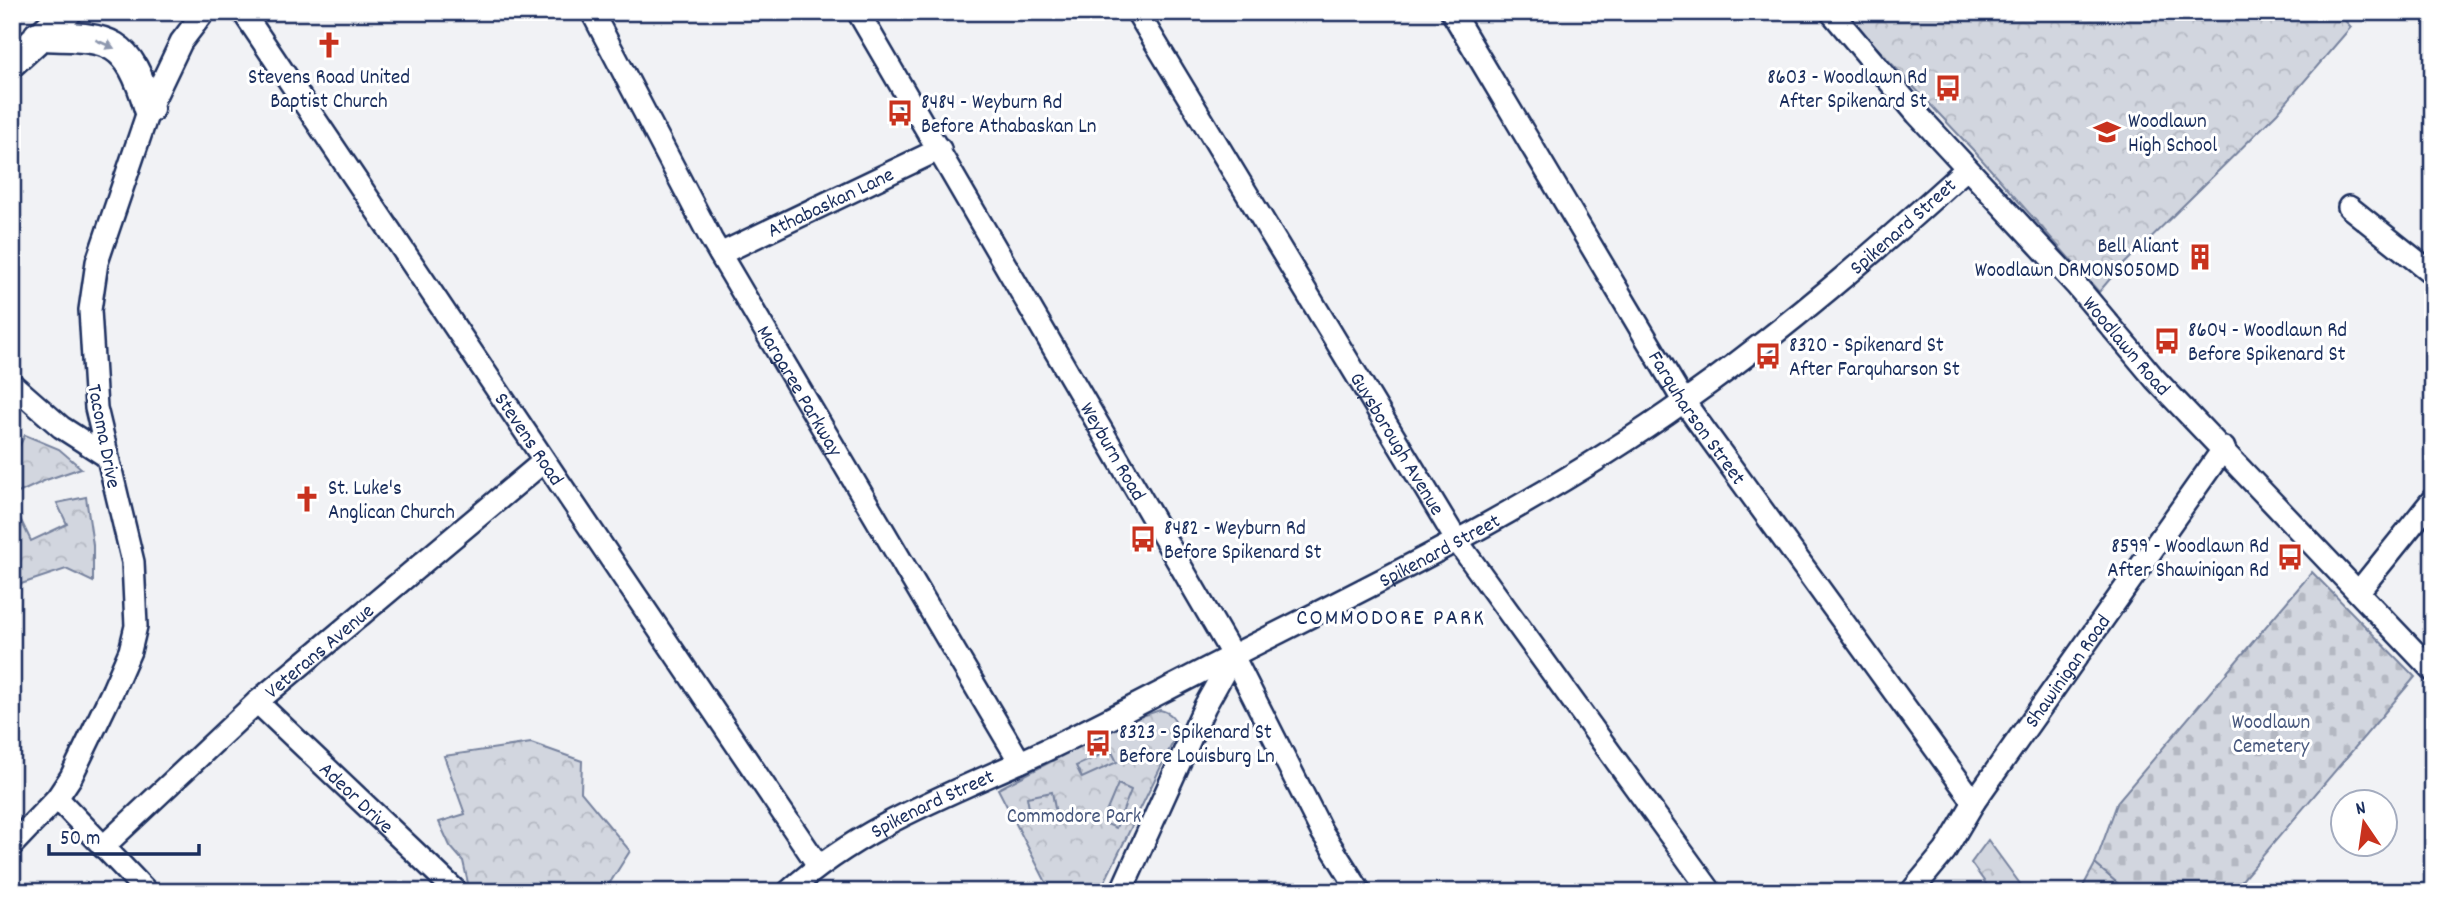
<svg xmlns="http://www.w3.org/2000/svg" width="2445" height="904" font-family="Dekko,sans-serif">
	<defs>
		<pattern id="forest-crowns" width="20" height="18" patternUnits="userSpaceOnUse" patternTransform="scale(1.75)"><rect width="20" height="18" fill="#d2d6df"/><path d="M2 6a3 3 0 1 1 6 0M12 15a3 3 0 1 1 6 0" fill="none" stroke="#b4b8c2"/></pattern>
		<pattern id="cemetery-stones" width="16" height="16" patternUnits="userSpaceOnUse" patternTransform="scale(1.75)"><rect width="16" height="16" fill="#d2d6df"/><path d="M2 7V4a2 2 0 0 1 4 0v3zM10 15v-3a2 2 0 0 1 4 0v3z" fill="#b4b8c2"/></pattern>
		<pattern id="garden-dots" width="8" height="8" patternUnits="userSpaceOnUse" patternTransform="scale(1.75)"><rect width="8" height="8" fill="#d2d6df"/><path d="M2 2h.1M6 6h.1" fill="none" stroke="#b4b8c2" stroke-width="1.8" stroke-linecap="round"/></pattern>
	</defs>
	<rect width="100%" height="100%" fill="#f1f2f5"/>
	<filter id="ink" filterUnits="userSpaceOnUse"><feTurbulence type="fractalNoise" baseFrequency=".0143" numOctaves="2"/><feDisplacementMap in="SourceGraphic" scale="14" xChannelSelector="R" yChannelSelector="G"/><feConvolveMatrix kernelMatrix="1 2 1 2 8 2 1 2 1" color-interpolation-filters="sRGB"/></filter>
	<g filter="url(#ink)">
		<path fill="url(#forest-crowns)" stroke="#76829e" stroke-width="2" d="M1843,12H2337L2351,27L2277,113L2115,273L2099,292L1975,152Z
			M25,435L59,449L81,468L46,480L12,496V460Z
			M86,497L93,545V582L66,569L12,587V502L31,541L67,524L57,503Z
			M1160,710C1174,713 1178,722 1176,736L1104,883L1098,892H1051L998,789L1136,718Z
			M531,743L582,761L581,792L630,851L604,892H508L497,883L479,892H470L463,861L450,846L439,822L465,814L444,756Z
			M1988,840L2026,892H1992L1971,863Z
			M2095,864L2128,892H2080Z"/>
		<path fill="url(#cemetery-stones)" stroke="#76829e" stroke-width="2" d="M2312,572L2415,677L2232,892H2128L2095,864L2118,801Z"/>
		<path fill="url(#garden-dots)" stroke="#76829e" stroke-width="2" d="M1111,750L1117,762L1082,778L1076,766Z
			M1118,784L1131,790L1116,828L1102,822Z
			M1052,792L1056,814L1031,819L1027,797Z"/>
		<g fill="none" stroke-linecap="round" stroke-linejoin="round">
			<g stroke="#1b2f5e" stroke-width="26">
				<g id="minor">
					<path id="s1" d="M243,12C436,296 624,582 818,865"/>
					<path id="s2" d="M592,12L711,239L1020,762"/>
					<path id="s3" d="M858,12L1233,656L1322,832L1360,892"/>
					<path id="s4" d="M1137,12L1457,541L1711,892"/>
					<path id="s5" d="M1452,12L1684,402L1974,802"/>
					<path id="s6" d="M1831,12L1917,114L2076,285L2155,379L2433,671"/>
					<path d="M2349,207L2433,274"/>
					<path id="s7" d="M720,254L940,149"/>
					<path d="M12,384L61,427L106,456"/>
					<path d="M2359,591L2433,499"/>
					<path id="s8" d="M257,702L457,892"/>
					<path d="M57,798L147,892"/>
					<path d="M12,845L57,798L71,777L113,690L130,651L136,626L133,562L96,408L90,310L97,262L149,109L181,42L204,12"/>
					<path id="s9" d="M103,847L257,702L543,462"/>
					<path id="s10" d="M788,892C855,831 937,799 1018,763C1090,731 1160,692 1230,657C1386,578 1544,502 1686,400C1785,330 1876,251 1966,169"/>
					<path d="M1121,892L1205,706L1233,656"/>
					<path id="s11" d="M1911,892L1945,851L1974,802L2224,448"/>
				</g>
			</g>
			<g stroke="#1b2f5e" stroke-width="33">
				<path id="major" d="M38,36C109,38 127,35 149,109
					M12,62L67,12"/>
			</g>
			<use href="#minor" stroke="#fff" stroke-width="21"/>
			<use href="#major" stroke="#fff" stroke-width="28"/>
		</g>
		<defs><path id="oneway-solid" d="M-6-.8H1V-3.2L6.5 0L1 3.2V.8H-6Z" transform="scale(1.75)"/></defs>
		<use fill="#8d97ae" href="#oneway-solid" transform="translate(105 44) rotate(24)"/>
	</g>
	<defs>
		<g id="church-bare" transform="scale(2.1)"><path d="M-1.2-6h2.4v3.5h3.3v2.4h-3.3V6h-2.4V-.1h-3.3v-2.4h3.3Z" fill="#c8321e" stroke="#fff" stroke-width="2.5" paint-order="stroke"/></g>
		<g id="bus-bare" transform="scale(2.1)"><path d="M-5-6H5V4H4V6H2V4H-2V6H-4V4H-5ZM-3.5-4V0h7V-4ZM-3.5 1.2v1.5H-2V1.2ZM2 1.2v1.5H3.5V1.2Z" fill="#c8321e" stroke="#fff" stroke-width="2.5" paint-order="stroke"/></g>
		<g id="school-bare" transform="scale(2.1)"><path d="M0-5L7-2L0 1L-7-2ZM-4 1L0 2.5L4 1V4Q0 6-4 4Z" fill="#c8321e" stroke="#fff" stroke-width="2.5" paint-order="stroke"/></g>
		<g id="building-bare" transform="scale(2.1)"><path d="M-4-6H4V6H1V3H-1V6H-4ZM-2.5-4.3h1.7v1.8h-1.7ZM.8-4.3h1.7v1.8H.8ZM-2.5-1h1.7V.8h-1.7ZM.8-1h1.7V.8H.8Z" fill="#c8321e" stroke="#fff" stroke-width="2.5" paint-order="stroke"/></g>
	</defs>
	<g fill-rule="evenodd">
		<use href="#church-bare" x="329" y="45"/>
		<use href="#bus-bare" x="1948" y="88"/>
		<use href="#bus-bare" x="900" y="113"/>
		<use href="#school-bare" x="2107" y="132"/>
		<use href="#building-bare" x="2200" y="257"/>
		<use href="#bus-bare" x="2167" y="341"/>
		<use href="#bus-bare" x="1768" y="356"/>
		<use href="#church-bare" x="307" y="499"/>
		<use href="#bus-bare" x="1143" y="539"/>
		<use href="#bus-bare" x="2290" y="557"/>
		<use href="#bus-bare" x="1098" y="743"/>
	</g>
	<g text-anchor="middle" stroke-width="6" stroke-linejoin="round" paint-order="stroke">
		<g font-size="21" fill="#1b2f5e" stroke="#fff" text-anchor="start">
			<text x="329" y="83" text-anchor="middle">Stevens Road United<tspan x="329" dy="24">Baptist Church</tspan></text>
			<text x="1927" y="83" text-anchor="end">8603 - Woodlawn Rd<tspan x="1927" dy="24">After Spikenard St</tspan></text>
			<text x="921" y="108">8484 - Weyburn Rd<tspan x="921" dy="24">Before Athabaskan Ln</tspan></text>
			<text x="2128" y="127">Woodlawn<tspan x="2128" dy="24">High School</tspan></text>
			<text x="2179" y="252" text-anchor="end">Bell Aliant<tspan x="2179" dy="24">Woodlawn DRMONS050MD</tspan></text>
			<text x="2188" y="336">8604 - Woodlawn Rd<tspan x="2188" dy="24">Before Spikenard St</tspan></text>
			<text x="1789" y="351">8320 - Spikenard St<tspan x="1789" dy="24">After Farquharson St</tspan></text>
			<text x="328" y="494">St. Luke's<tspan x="328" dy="24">Anglican Church</tspan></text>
			<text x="1164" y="534">8482 - Weyburn Rd<tspan x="1164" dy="24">Before Spikenard St</tspan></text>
			<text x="2269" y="552" text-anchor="end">8599 - Woodlawn Rd<tspan x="2269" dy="24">After Shawinigan Rd</tspan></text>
			<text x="1119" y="738">8323 - Spikenard St<tspan x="1119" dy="24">Before Louisburg Ln</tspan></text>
		</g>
		<g font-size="21" fill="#1b2f5e" stroke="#fff">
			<text dy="7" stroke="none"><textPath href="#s7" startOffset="122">Athabaskan Lane</textPath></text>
			<text dy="7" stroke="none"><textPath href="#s10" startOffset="1304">Spikenard Street</textPath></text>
			<text dy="7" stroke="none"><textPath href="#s6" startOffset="446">Woodlawn Road</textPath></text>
			<text dy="7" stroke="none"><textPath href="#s2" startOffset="432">Margaree Parkway</textPath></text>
			<text dy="7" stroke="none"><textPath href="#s5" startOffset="474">Farquharson Street</textPath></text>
			<text transform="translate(105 436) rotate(79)" y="7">Tacoma Drive</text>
			<text dy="7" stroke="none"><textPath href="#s1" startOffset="514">Stevens Road</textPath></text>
			<text dy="7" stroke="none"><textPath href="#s4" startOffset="504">Guysborough Avenue</textPath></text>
			<text dy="7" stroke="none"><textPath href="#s3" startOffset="508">Weyburn Road</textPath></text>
			<text dy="7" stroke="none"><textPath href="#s10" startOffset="737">Spikenard Street</textPath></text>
			<text dy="7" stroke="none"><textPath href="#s9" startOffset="292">Veterans Avenue</textPath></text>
			<text dy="7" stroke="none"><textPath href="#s11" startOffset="271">Shawinigan Road</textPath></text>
			<text dy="7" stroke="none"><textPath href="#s8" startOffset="138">Adeor Drive</textPath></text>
			<text dy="7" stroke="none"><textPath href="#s10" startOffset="170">Spikenard Street</textPath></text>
		</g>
		<g font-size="21" fill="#49597e" stroke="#fff">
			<text x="2271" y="728">Woodlawn<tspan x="2271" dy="24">Cemetery</tspan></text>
			<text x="1074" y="822">Commodore Park</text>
		</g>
		<g font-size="23" letter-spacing="2" fill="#1b2f5e" stroke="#fff">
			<text x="1391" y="624">COMMODORE PARK</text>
		</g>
	</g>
	<rect width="2445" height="904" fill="none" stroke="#fff" stroke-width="42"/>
	<rect x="21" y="21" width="2403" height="862" fill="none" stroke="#1b2f5e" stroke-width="2.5" filter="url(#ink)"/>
	<g transform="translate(2364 823) rotate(347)"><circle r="33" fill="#ffffff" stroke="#a4acbf" stroke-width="2"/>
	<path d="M0-5L12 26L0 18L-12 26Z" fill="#c8321e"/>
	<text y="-10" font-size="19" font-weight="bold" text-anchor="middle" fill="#1b2f5e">N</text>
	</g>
	<path d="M49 844v10h150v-10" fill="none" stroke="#1b2f5e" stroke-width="3.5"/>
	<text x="60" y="844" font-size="21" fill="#1b2f5e" stroke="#ffffff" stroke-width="5" paint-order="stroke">50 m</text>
</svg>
